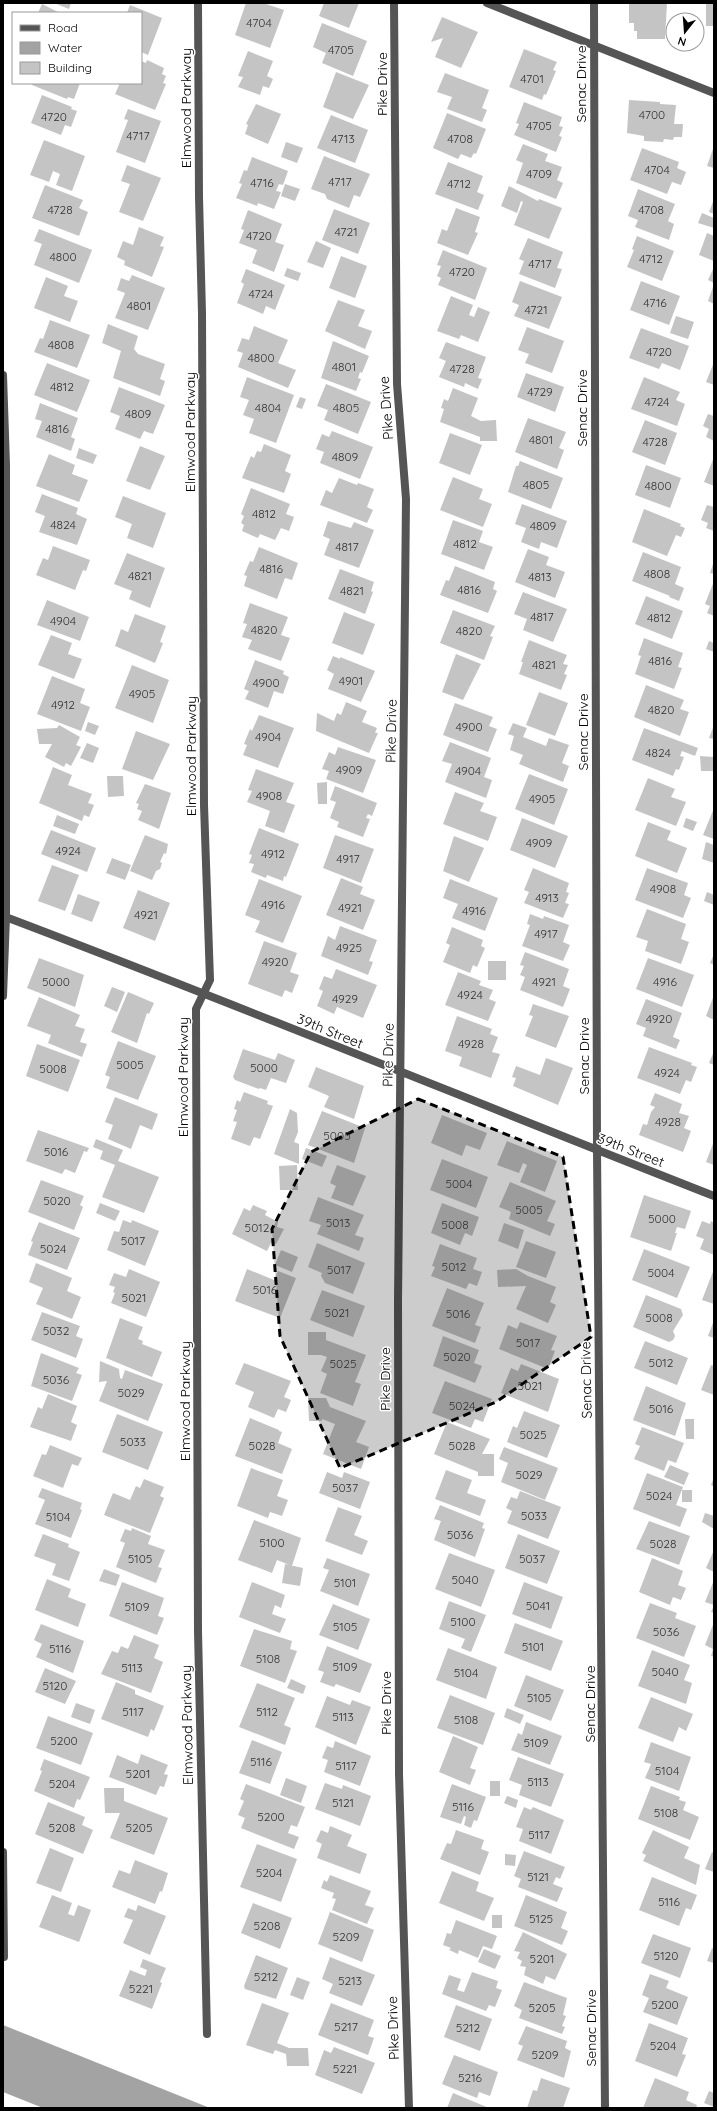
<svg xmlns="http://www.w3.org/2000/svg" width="717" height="2111" font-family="Quicksand,sans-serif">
	<rect width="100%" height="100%" fill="#fff"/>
	<path fill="#a3a3a3" d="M3,2025L210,2108H43L3,2092Z"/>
	<path fill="#c4c4c4" d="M54,3H71L69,9Z
		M246,3H263L284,10L270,48L235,35Z
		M324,3H359L349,28L319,16Z
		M629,3H667L665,39H637V31H634V23H629Z
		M706,3H714V26H706Z
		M42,4L60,13H38Z
		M130,5L162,18L148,55L141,52V13H127Z
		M442,17L478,32L461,68L435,57L443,38L431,42Z
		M322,23L367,41L353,76L322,63L326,53L313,47Z
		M524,49L557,62L553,70L556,71L546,95L544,94L542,100L509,87Z
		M248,51L273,61L267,76L273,79L269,88L263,86L260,95L238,87L243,77L238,76Z
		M147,60L164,68L162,74L166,76L163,83L166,84L155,110L115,94L120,83H141V61L146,63Z
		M336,72L369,85L353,119L323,107Z
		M445,73L489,90L482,108L487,110L482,122L447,109L452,97L437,92Z
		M33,83H80L74,99L68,97L67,99L32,85Z
		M42,95L72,107L71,109L77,111L71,127L65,125L61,135L31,123Z
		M629,100L660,102V104L676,105L674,124H683L682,137H674L673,140L664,139L663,142L644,141V136L627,133Z
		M524,102L562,117L559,126L563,127L559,136L562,137L556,152L514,135L519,124L516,123Z
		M256,104L281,114L268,144L245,134L248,125L246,124Z
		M128,109L161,121L145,163L116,152L128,120L124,119Z
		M447,113L486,129L476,154L474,153L471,158L461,154L458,159L433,148Z
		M331,115L368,130L355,163L317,148Z
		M44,140L85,156L72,191L56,185L60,174L53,171L49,182L30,175Z
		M286,142L303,148L297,163L281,157Z
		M523,144L548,154L545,161L562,167L557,180L563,183L556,199L516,183L523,163L516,160Z
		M714,146V168L707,166Z
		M642,148L679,162L677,168L686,172L681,185L672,182L667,194L630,180Z
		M324,156L370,174L360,197L354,195L349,208L327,199L325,194L311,189Z
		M252,157L288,171L283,185L279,184L276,191L281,192L274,209L258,203L257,206L236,198L242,184L239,183L244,170L247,171Z
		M448,162L483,176L477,192L484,195L478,210L435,194Z
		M127,165L161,178L143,221L119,212L130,184L121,181Z
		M285,184L300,189L295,201L281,196Z
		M45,185L83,200L79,208L88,212L79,236L32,218Z
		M509,186L538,201L539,199L562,208L549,239L514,225L523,202L521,201L517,213L501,206Z
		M638,189L675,204L668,221L674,224L669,240L635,227L638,220L628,216Z
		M714,199V214L709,212Z
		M456,208L480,217L475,232L478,233L468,255L437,243L442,229L447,231Z
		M334,209L370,223L358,254L322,240Z
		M248,210L282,224L275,242L284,245L274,272L252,263L257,250L239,243L244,230L241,229Z
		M702,213L714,218V228L698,223Z
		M139,227L164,237L160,246L164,247L152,277L124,265L125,261L117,257L123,241L133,245Z
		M39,229L92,250L79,283L34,265L42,244L34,241Z
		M707,233L714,236V261L699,255Z
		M637,236L674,251L662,281L627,267L634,250L632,249Z
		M528,238L563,252L557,268L562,269L555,288L519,274L524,261L519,259Z
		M316,241L331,248L323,268L307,262Z
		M443,250L487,268L475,300L438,285L441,278L437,276L441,266L437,265Z
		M341,256L367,266L355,298L329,288Z
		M714,267V283L708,280Z
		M287,268L301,273L298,281L284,276Z
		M246,269L285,285L275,310L266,306L263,314L237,303L244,284L241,282Z
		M132,275L165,288L148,330L115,318L125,293L117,290L121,278L129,281Z
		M46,277L68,286L64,296L78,301L70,322L34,308Z
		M520,281L562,297L549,329L514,316L519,305L512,302Z
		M641,281L680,296L669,325L630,310Z
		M714,284V304L708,301Z
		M451,296L473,305L469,315L474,317L478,307L490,312L478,342L461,335L459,339L437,331Z
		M338,300L365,310L358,326L372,331L365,349L325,331Z
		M676,316L694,322L688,339L670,333Z
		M50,320L90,335L77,368L34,352L40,338L43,339Z
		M108,324L138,336L134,349L138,354L165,364L160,379L165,381L160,396L113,378L121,351L102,343Z
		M254,326L288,340L278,363L296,370L288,388L238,367L243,353L237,351L242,338L249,340Z
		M527,327L564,341L552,373L525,363L529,354L518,350Z
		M641,328L689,346L680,370L662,363L659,369L629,358Z
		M333,341L369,356L362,373L360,372L358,378L361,379L356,391L321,378Z
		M446,342L486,357L478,378L482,379L478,389L465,383L464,387L439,377L446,361L439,358Z
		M714,362V385L706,382Z
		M47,363L90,380L77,412L34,395Z
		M526,373L564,387L555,412L517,397Z
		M247,377L294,395L276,443L249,433L254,419L243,415L249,400L240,397Z
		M644,377L680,392L676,400L685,404L677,426L631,409Z
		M326,384L371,402L358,434L324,420L328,410L317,406Z
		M119,387L165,405L153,434L144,431L140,439L115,429L120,416L110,412Z
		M453,388L478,398L471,416L481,421L496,420L497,441H480V437L440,422L444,409L441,408L444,399L448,401Z
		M300,397L306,399L302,409L296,407Z
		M40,403L78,418L71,437L75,439L71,451L36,437L42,421L35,419Z
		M708,414L714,416V441L706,437L709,429L703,426Z
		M528,418L566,432L559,448L564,450L557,469L515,452Z
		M645,420L677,433L665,465L632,452Z
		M332,431L373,447L360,479L320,463L324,452L316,449L322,434L329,437Z
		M450,433L482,445L470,475L439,463Z
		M264,444L291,455L285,471L291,474L284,493L242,478L251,456L254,458L257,451L261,452Z
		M140,446L165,456L150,490L126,481Z
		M79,448L97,455L93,464L76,458Z
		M49,454L75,465L72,474L88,480L79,502L36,486Z
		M714,457V486L704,482Z
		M520,461L563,478L551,509L508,492L516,466H518Z
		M646,465L681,478L670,508L635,495Z
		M453,477L483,489L479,499L492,504L483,527L440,510Z
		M339,478L357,485L358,483L374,489L367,507L373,510L367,523L320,505L326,490L332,493Z
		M251,488L290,504L286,514L294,517L289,531L281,528L275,540L260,534L258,538L242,531L244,525L241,523L244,516L241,514Z
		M42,494L78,508L76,514L87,519L77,545L39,532L45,516L35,512Z
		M123,496L166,513L153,548L127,538L132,524L115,517Z
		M522,504L567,521L557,548L541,542L539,549L521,542L526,528L515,524Z
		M707,505L714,507V531L706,528L708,523L701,520Z
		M644,509L681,524L680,526L685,528L681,537L676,535L667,556L632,542Z
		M453,520L483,531L479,542L493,547L484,570L441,554Z
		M328,521L351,528L354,522L374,530L359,568L324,555L330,539L323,536Z
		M53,546L90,560L86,571L83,570L75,590L36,575L43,558L48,560Z
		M259,547L298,563L292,580L285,578L277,599L244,586L247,576L244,575L250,561L253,562Z
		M528,549L549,557L546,565L565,572L555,598L515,582Z
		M643,552L681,567L675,584L684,588L679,601L669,597L670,596L632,581Z
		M127,553L165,568L150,608L129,599L132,591L114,584Z
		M714,561V574L710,573Z
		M455,566L495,582L493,589L497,591L488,613L440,595L446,580L449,581Z
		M340,569L374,582L371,591L373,592L365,614L328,599Z
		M714,581V616L707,613L710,606L705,604Z
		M523,592L567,609L553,642L523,630L527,619L514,614Z
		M646,596L683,611L672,639L635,624Z
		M47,600L89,617L80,641L37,625Z
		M250,603L288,617L281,635L290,638L281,661L248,649L252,640L242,637L247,624L243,623Z
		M453,610L495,626L490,636L493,637L484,660L440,643Z
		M344,612L375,624L363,655L332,643Z
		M135,614L166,626L160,642L163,643L155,663L115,646L121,629L128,632Z
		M51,635L72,643L68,654L82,659L74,679L38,665Z
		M644,638L683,653L678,667L682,668L674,689L635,674L641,656L638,655Z
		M529,640L567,655L563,664L568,665L564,674L567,675L561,690L519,674L523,662H521Z
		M709,641L714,643V652L706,649Z
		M456,654L481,664L463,700L442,692Z
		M333,656L340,659V657L375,671L361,702L328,689L334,674L327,670Z
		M255,660L284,671L283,674L289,677L283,694L274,691L268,708L245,699L249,691L244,689Z
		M132,665L169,680L153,723L115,708Z
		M52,676L85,689L80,703L90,707L81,731L37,714Z
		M646,685L684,700L680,709L689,712L680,736L634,717Z
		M539,692L568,703L555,736L526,725Z
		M346,702L367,711L362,722L377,728L375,733H378L369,753L316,731L317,713L334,721L337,713L341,715Z
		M455,703L493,717L489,726L497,729L488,752L443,735Z
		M259,715L294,728L278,768L243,755L247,745L244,744L250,729L252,731Z
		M88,722L99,726L95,735L85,731Z
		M513,723L527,728L523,737L546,746L549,738L569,745L562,763L569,766L563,782L519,764L523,755L510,750L514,736L508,734Z
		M59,725L80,737L76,745L81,747L71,766L66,763L64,767L45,757L52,744H39L37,729L57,728Z
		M714,725V739L709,738Z
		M644,728L698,748L695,756L682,751L680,756L684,757L679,770L676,769L673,776L632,760Z
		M136,731L170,744L153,780L122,769Z
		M450,742L491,758L484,777L492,780L486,798L445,782L452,764L442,761Z
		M87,743L99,748L93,763L80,758Z
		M338,747L376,760L363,793L326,779L329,771L322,769L329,752L335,755Z
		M700,756L714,757V771H701Z
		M53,767L72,775L68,785L92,794L88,803L94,805L89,817L84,815L82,821L39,803Z
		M256,769L294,783L286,802L295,805L284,833L265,826L270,811L247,802L252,791L248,790Z
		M529,774L568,789L554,825L515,809Z
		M107,776H123L124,796L108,797Z
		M648,778L675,789L671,797L686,802L676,826L635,810Z
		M327,782V804H318L317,783Z
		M145,784L171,793L159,829L138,820L142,811L137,809L139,804L136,803Z
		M335,786L377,803L372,816L368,814L366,818L370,819L363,837L337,827L339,822L330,818L336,802L330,800Z
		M455,792L484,803L480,811L497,817L488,841L443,824Z
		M714,808V839L703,835Z
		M57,815L79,824L75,834L53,826Z
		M522,818L568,836L555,868L510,850Z
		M686,818L697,822L693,831L683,827Z
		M648,822L671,831L667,840L687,848L677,873L635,856Z
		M259,828L299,844L286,877L284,876L283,881L267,875L266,878L251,872L254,864L249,863L252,855L249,854Z
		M51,830L96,848L87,872L41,854Z
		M145,835L168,844L166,854L164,853L160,862L162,863L160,869L156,871L152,880L130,871Z
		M335,835L374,849L361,883L323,868Z
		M454,836L484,848L469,882L443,871Z
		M706,842L714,845V863L702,859Z
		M112,858L131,865L125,880L106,873Z
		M52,865L79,875L65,911L38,901Z
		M533,868L569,883L566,892L569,893L565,903L569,904L563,918L524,903L529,892L524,890Z
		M647,868L688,883L684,895L691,898L683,918L635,900Z
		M341,878L363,887L360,894L375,900L363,930L326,915Z
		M259,879L302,896L283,943L255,932L260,921L245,915Z
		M450,879L498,898L485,931L452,918L458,904L443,898Z
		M138,890L170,903L155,941L123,928Z
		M707,892L714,895V905L704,901Z
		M78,894L100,902L92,922L71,914Z
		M647,909L686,924L681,939L689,942L681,964L645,951L648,941L636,937Z
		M530,914L543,919L544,916L569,925L563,942L570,945L563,961L522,946L530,925L527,924Z
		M340,926L377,940L369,961L373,962L368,975L321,956L328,936L335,940Z
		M452,927L483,940L481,946L485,948L477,967L473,965L470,973L443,962L450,945L446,943Z
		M264,941L297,953L290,972L299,975L292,993L285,990L282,997L248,984Z
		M525,952L569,969L563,986L570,989L563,1007L520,990L525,977L520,975L524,966L520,965Z
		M714,954V965L710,963Z
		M39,958L84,975L75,1007L27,988Z
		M648,958L694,975L682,1007L636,989Z
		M488,961H506V980H488Z
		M336,969L377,985L363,1018L337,1007L334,1014L317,1006L323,991L319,989L324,976L332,979Z
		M458,972L481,981L479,985L493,990L489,999L496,1002L488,1021L445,1005Z
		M112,987L125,992L117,1012L104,1006Z
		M128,992L154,1003L149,1014L147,1013L137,1043L111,1032Z
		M714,995V1020L706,1016Z
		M39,997L80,1015L75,1026L85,1029L80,1042L87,1044L82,1057L48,1043L51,1035L27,1026Z
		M646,999L682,1013L673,1037L680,1040L676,1049L643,1036L646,1028L636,1024Z
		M533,1004L569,1016L556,1048L525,1036L533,1016L529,1015Z
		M457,1016L492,1029L490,1034L498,1037L492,1052L500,1054L491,1078L459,1066L462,1057L445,1051Z
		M118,1041L156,1056L138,1100L106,1088L110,1077L105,1075Z
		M37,1044L80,1060L68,1092L26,1076Z
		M649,1047L692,1063L691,1065L697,1067L691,1082L686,1080L680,1094L637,1078Z
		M243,1049L275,1060L278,1053L295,1060L286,1083L271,1078L266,1090L260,1088L259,1089L235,1080L233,1077Z
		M714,1051V1065L709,1063Z
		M546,1058L573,1068L558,1105L513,1086L516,1078L512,1077L516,1066L540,1075Z
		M316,1067L364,1086L354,1119L324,1107L329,1096L308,1087Z
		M244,1092L268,1101L267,1104L273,1106L260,1139L254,1137L250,1146L231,1139L237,1122L233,1121L237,1110L234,1109L237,1100L240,1102Z
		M655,1093L682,1104L679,1113L689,1116L684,1128L691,1131L683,1152L639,1135L643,1124L647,1125L651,1112L655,1107L650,1105Z
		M115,1097L158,1114L152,1130L140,1125L131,1149L108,1139L113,1125L105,1122Z
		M290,1109L297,1113L298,1132L294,1142L299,1144V1164L274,1154Z
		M322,1111L365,1128L354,1163L308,1145Z
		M442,1115L487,1133L480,1150L466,1145L462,1156L431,1143Z
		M38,1130L89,1148L87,1152L84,1151L75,1173L65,1169L62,1174L26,1161Z
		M96,1139L123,1150L118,1161L159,1177L144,1213L102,1197L115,1165L100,1159L103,1151L93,1147Z
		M507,1141L557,1161L545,1192L520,1182L527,1165L523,1163L519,1173L497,1165Z
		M714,1141V1165L706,1162Z
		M306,1148L327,1156L322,1167L302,1159Z
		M442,1159L488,1177L476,1208L430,1190Z
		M297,1165L298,1190H280L279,1166Z
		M337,1165L366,1176L353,1206L331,1198L336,1186L330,1183Z
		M41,1180L84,1196L80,1205L83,1207L74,1230L28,1212Z
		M510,1182L556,1201L547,1221L555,1224L550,1236L509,1219L511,1212L499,1207Z
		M644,1195L691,1211L685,1229L677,1227L675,1233H677L671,1251L630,1237Z
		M318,1197L364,1215L355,1235L364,1238L359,1251L317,1234L321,1225L309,1221Z
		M100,1203L120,1211L115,1221L96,1213Z
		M442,1203L479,1217L472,1236L465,1233L460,1245L431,1233Z
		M253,1205L267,1211L265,1215L278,1222L277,1227L284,1229L276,1244L271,1243L267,1251L232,1234L244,1208L250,1211Z
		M123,1220L131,1223L132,1220L159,1231L145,1266L107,1250L114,1231L119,1232Z
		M702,1221L710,1224L711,1221L714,1223V1255L700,1249L704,1239L696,1236Z
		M39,1222L80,1238L67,1270L28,1255L33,1242L31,1241Z
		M504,1223L524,1230L518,1249L498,1241Z
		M526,1241L556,1252L546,1278L516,1267Z
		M317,1243L365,1263L353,1294L325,1283L321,1276L322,1273L308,1267Z
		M440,1244L477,1258L473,1269L482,1272L477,1286L469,1283L466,1289L431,1276L435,1267L432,1266Z
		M644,1249L690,1267L677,1298L632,1280Z
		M281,1250L298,1257L292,1272L275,1265Z
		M36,1263L72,1278L67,1291L81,1297L72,1319L36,1304L43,1288L29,1282Z
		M129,1269L160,1282L146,1317L111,1303L115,1293L113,1292L115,1287L109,1285L114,1273L126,1277Z
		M247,1269L274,1280L278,1271L296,1278L280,1318L235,1301Z
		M516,1269L528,1276L556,1287L550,1302L556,1305L548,1323L516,1309L526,1286L498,1287L497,1270Z
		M714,1269V1304L702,1300Z
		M447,1288L484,1303L475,1325L481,1327L475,1343L432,1326Z
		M322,1290L365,1306L353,1337L310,1320Z
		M646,1295L681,1309L683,1315L673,1331L675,1336L673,1340L669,1342L633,1327Z
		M42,1312L80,1326L76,1336L83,1339L76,1358L31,1340Z
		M120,1318L143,1327L138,1339L143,1341L142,1344L162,1352L152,1377L106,1358Z
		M714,1320V1338L708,1336Z
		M520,1322L557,1336L551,1350L555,1351L548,1369L499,1349L508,1325L517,1329Z
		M308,1332H326V1340L366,1355L355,1382L361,1384L353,1406L320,1393L327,1374L321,1371L327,1357L321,1355H308Z
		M443,1336L479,1350L474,1363L482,1366L475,1383L433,1366Z
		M645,1341L688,1358L677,1385L634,1368Z
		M41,1353L79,1368L76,1373L82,1375L72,1401L31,1386Z
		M100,1361L119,1369L120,1378L122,1379L125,1370L163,1384L148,1421L99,1401L107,1381L99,1382Z
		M244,1363L291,1381L284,1397L291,1400L286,1412L278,1409L274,1418L248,1407L254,1392L235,1384Z
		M521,1364L559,1379L548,1412L501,1393L511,1368L518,1371Z
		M711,1365L714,1366V1395L701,1390Z
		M445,1381L492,1399L483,1422L475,1419L471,1428L432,1413Z
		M646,1386L686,1403L675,1436L633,1420Z
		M48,1394L77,1406L71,1422L77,1425L71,1441L30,1427L38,1407L42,1409Z
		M308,1398H326L330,1407L366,1421L356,1442L369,1447L361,1469L323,1454L335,1424L322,1419V1421H309Z
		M524,1411L560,1425L547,1458L507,1442L513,1426L517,1428Z
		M117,1414L163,1432L148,1470L102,1452Z
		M250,1418L279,1430V1431L282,1432L278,1443L292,1449L282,1474L235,1456Z
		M685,1419H694V1439H686Z
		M447,1422L490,1439L482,1454H494V1476H478V1472L434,1454Z
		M642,1427L684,1443L676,1463L668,1460L664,1471L634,1459L640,1446L635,1444Z
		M50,1445L82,1458L78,1466L72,1464L63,1488L33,1476L42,1454L46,1455Z
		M504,1447L558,1468L545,1500L501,1482L508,1463L499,1459Z
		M670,1465L689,1473L684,1485L664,1477Z
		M251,1468L283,1480L277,1496L288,1500L282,1516L270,1512L268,1518L237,1506Z
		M446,1470L472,1480L467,1493L486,1500L480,1516L435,1499Z
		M327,1472L342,1478L344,1472L370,1482L360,1509L319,1493Z
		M647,1473L683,1487L676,1505L687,1509L680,1527L633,1509Z
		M714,1477V1487L711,1485Z
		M144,1479L164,1487L160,1496L164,1498L150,1533L104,1515L113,1493L130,1500L136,1486L140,1488Z
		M42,1488L82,1503L80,1509L82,1510L71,1538L35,1524L45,1500L38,1497Z
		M682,1490H692V1502H682Z
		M520,1491L561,1507L548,1539L507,1523L512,1511L506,1508L511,1497L517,1499Z
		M440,1505L484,1523L482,1528L485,1529L475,1557L434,1540L441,1521L434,1519Z
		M338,1507L362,1516L354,1535L368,1541L362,1555L325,1541Z
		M705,1513L714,1516V1529L702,1522Z
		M254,1520L301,1538L292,1566L277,1560L272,1573L238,1560Z
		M649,1521L690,1536L679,1565L636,1549Z
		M132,1528L151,1536L148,1544L165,1550L158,1567L162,1568L156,1583L116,1567L125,1543L120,1541L125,1529L131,1531Z
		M43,1534L69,1544L68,1547L80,1552L69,1581L52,1575L56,1564L34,1556Z
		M518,1534L560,1551L547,1584L505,1568Z
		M714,1550V1572L706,1568Z
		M449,1553L495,1570L481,1607L435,1589Z
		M327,1558L370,1574L358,1606L320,1591L329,1570L323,1568Z
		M652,1558L683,1571L678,1585L686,1588L681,1600L673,1597L670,1605L639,1592Z
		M285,1564L303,1568L300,1586L282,1583Z
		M104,1569L120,1575L116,1586L99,1581Z
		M47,1579L71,1589L68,1597L86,1604L78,1627L35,1610Z
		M714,1580V1613L711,1612L714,1605L705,1602Z
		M122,1582L164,1598L158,1616L164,1618L157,1635L109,1616Z
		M252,1582L285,1595L281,1608L275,1605L272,1614L286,1619L280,1633L239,1617Z
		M524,1582L563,1597L551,1629L512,1614Z
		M449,1601L486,1615L471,1652L461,1648L465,1639L439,1629Z
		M650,1603L677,1613L675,1618L696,1626L684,1657L636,1638Z
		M333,1604L370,1619L358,1650L319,1635Z
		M714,1622V1657L711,1656L713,1649L705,1645Z
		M515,1623L563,1641L551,1671L504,1653Z
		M41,1624L84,1641L73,1673L36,1657L42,1644L34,1640Z
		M254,1629L292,1641L290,1649L297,1651L285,1683L240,1666Z
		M134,1635L159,1645L154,1658L163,1662L151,1693L101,1674L112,1651L118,1653L121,1646L128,1649Z
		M327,1646L372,1664L360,1693L336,1684L334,1687L320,1682L324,1672L318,1670Z
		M448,1648L497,1667L486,1699L436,1680Z
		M652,1650L690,1665L684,1680L692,1683L686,1704L638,1686Z
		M45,1668L76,1681L65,1704L35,1692Z
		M526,1675L564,1690L551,1721L514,1706Z
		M291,1679L306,1686L303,1694L287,1688Z
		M116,1682L135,1690V1694L164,1706L154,1731L151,1729L148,1737L101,1719Z
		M257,1683L295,1698L284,1725L291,1728L285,1745L239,1727Z
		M450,1695L495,1713L483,1745L437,1728Z
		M327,1696L350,1705L352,1700L371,1707L356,1745L315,1727Z
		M651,1697L693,1714L686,1731L679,1727L673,1742L638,1728Z
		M76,1703L95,1710L90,1724L71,1717Z
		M507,1708L524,1715L520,1724L504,1717Z
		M48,1716L93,1733L81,1765L36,1748Z
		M526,1722L562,1736L550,1765L511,1750L518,1733L522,1735Z
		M453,1736L478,1747L470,1768L476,1770L470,1785L439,1772Z
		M252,1740L282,1752L270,1784L239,1773Z
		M335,1741L371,1756L360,1786L324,1772L328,1760L322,1758L327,1746L333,1748Z
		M651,1742L691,1757L679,1791L645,1778L651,1764L644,1762Z
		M141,1754L168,1765L164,1774L168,1775L164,1787L160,1786L156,1795L109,1777L117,1755L138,1764Z
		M518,1757L564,1774L551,1807L519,1795L522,1785L509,1780Z
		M44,1759L90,1777L80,1800L77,1799L74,1808L34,1791L42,1771L40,1770Z
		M286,1778L307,1786L301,1803L280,1795Z
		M490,1781H500V1796H490Z
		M325,1783L342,1789L343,1785L371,1796L360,1826L315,1809Z
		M246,1784L305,1807L297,1827L291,1825L288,1833L299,1837L294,1849L241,1828L245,1818L238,1815L244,1801L240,1799Z
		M452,1784L486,1797L477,1821L474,1820L471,1828L464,1825L466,1817L464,1816L461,1824L440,1817Z
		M651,1786L680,1797L679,1800L686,1802L683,1810L699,1817L690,1840L638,1819Z
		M104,1788H124V1801L168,1818L154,1855L110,1838L120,1813H105Z
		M507,1796L518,1800L516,1808L504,1803Z
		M48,1802L85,1817L82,1825L93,1830L83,1854L35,1834Z
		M524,1807L531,1810L533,1807L564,1820L551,1854L519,1841L523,1829L516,1827Z
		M330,1826L352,1835L347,1846L367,1854L360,1874L317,1858L322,1844L316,1841L321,1830L328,1833Z
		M456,1830L484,1840L481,1849L489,1852L480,1875L440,1859L447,1843L451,1844Z
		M653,1830L689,1847L684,1858L700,1865L696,1885L643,1861L646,1855L642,1853Z
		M257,1844L297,1859L281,1902L240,1887Z
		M50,1848L74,1858L61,1892L36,1883Z
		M524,1851L565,1867L560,1879L556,1877L553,1884L563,1888L557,1902L518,1887L521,1879L514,1876Z
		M712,1852L714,1853V1872L705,1869Z
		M505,1854L516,1855L515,1866L505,1865Z
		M135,1860L168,1873L162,1892L160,1891L155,1904L112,1887L119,1870L130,1874Z
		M452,1871L479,1882L476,1891L494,1898L484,1921L439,1903Z
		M330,1875L371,1891L365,1905L374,1908L367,1924L332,1910L336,1899L332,1898L334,1893L321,1888L324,1880L327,1882Z
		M652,1877L697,1895L691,1910L686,1908L679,1926L639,1910Z
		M52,1895L72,1903L68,1914L74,1916L78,1905L91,1910L79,1942L39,1927Z
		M526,1895L567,1912L561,1928L568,1931L562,1945L514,1926Z
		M253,1903L292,1918L280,1949L241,1933Z
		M138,1905L166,1916L150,1955L123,1943L133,1920L124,1917L128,1908L136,1911Z
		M330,1912L374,1930L362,1962L318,1944Z
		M492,1915H502V1928H492Z
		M456,1920L497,1936L492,1949L483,1946L478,1958L459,1950L458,1954L449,1950L451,1948L443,1945L447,1933L451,1934Z
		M523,1932L567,1954L555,1980L546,1976L543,1984L524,1975L526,1967L520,1966L522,1961L517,1958L520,1952L514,1951Z
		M653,1934L691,1948L680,1978L641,1963Z
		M712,1948L714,1949V1963L707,1961Z
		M484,1949L501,1956L495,1969L478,1962Z
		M256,1955L288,1968L276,1999L245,1989L244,1986Z
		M330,1957L375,1975L362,2006L329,1993L333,1984L322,1979Z
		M143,1959L166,1968L160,1982L162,1983L152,2009L119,1996L130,1970L145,1976L147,1970L140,1967Z
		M472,1972L498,1981L496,1988L502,1990L495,2007L489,2005L486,2011L442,1994L449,1975L461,1979L457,1990L464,1992Z
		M650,1974L669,1981L666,1988L688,1997L677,2025L643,2012L649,1998L642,1995Z
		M297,1977L310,1982L303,2000L290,1995Z
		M524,1982L567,1998L563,2015L566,2016L562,2026L565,2027L562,2034L519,2018L522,2010L514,2006Z
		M262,2003L289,2013L277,2043L289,2048H308L309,2066H287L286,2054L275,2050L273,2054L246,2045Z
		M331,2003L374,2020L368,2036L374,2038L368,2055L318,2035Z
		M456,2005L492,2019L480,2051L444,2037Z
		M649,2023L688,2038L682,2054L686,2055L677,2077L635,2061Z
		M526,2026L567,2041L565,2048L571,2051L564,2078L517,2060L523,2046L518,2044Z
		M334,2047L375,2063L362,2094L315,2075L324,2050L331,2053Z
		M454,2055L498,2072L490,2096L479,2092L477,2098L442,2084Z
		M541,2078L570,2088L563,2108H527L533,2090L537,2091Z
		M655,2078L689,2092L686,2100L697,2105L696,2108H643Z
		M709,2091L714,2093V2107L704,2103Z
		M453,2093L489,2108H447Z"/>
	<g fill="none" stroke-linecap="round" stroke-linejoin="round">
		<path stroke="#555" stroke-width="8" d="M198,3L199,197L202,313L204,805L210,980L196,1009L198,1631L207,2034
			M394,3L397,384L406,499L398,1302L399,1774L409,2108
			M487,3L714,93
			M594,3L597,1150L605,2108
			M3,375L6,465V917L3,996
			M3,916C241,1006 477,1103 714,1196
			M3,1852L4,1957"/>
	</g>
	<path fill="#000" fill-opacity="0.2" stroke="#000" stroke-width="3" stroke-dasharray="8 5" stroke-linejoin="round" d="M418,1099L563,1157L591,1337L496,1402L340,1468L280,1336L272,1229L311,1152Z"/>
	<g text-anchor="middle" stroke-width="3" stroke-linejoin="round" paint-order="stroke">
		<g font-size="12" fill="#313131">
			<text x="259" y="27">4704</text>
			<text x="341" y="54">4705</text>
			<text x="532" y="83">4701</text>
			<text x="652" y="119">4700</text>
			<text x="54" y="121">4720</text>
			<text x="539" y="130">4705</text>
			<text x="138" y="140">4717</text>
			<text x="343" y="143">4713</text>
			<text x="460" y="143">4708</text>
			<text x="657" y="174">4704</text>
			<text x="539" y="178">4709</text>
			<text x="340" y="186">4717</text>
			<text x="262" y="187">4716</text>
			<text x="459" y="188">4712</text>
			<text x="60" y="214">4728</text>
			<text x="651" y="214">4708</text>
			<text x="346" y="236">4721</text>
			<text x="259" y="240">4720</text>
			<text x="63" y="261">4800</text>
			<text x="651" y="263">4712</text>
			<text x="540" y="268">4717</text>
			<text x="462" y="276">4720</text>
			<text x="261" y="298">4724</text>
			<text x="655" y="307">4716</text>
			<text x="139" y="310">4801</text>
			<text x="536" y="314">4721</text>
			<text x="61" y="349">4808</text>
			<text x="659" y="356">4720</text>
			<text x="261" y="362">4800</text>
			<text x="344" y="371">4801</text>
			<text x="462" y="373">4728</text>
			<text x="62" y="391">4812</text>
			<text x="540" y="396">4729</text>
			<text x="657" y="406">4724</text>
			<text x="268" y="412">4804</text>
			<text x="346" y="412">4805</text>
			<text x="138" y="418">4809</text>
			<text x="57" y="433">4816</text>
			<text x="541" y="444">4801</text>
			<text x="655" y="446">4728</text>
			<text x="345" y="461">4809</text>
			<text x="536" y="489">4805</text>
			<text x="658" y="490">4800</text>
			<text x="264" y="518">4812</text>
			<text x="63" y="529">4824</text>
			<text x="543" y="530">4809</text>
			<text x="465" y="548">4812</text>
			<text x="347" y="551">4817</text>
			<text x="271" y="573">4816</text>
			<text x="657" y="578">4808</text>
			<text x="140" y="580">4821</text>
			<text x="540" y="581">4813</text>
			<text x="469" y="594">4816</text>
			<text x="352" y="595">4821</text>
			<text x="542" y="621">4817</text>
			<text x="659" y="622">4812</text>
			<text x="63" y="625">4904</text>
			<text x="264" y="634">4820</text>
			<text x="469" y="635">4820</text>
			<text x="660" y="665">4816</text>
			<text x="544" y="669">4821</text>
			<text x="351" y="685">4901</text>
			<text x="266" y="687">4900</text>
			<text x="142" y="698">4905</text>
			<text x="63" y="709">4912</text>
			<text x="661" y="714">4820</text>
			<text x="469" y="731">4900</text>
			<text x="268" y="741">4904</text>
			<text x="658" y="757">4824</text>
			<text x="349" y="774">4909</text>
			<text x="468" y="775">4904</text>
			<text x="269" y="800">4908</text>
			<text x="542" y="803">4905</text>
			<text x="539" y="847">4909</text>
			<text x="68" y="855">4924</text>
			<text x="273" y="858">4912</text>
			<text x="348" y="863">4917</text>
			<text x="663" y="893">4908</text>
			<text x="547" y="902">4913</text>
			<text x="273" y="909">4916</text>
			<text x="350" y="912">4921</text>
			<text x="474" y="915">4916</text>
			<text x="146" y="919">4921</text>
			<text x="546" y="938">4917</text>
			<text x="349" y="952">4925</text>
			<text x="275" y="966">4920</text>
			<text x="56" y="986">5000</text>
			<text x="544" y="986">4921</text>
			<text x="665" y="986">4916</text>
			<text x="470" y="999">4924</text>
			<text x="345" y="1003">4929</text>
			<text x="659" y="1023">4920</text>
			<text x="471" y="1048">4928</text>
			<text x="130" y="1069">5005</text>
			<text x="264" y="1072">5000</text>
			<text x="53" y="1073">5008</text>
			<text x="667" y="1077">4924</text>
			<text x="668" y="1126">4928</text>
			<text x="337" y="1140">5005</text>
			<text x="56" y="1156">5016</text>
			<text x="459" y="1188">5004</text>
			<text x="57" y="1205">5020</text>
			<text x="529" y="1214">5005</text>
			<text x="662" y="1223">5000</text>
			<text x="338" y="1227">5013</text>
			<text x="455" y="1229">5008</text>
			<text x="257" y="1232">5012</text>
			<text x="133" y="1245">5017</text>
			<text x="53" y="1253">5024</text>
			<text x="454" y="1271">5012</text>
			<text x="339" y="1274">5017</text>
			<text x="661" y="1277">5004</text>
			<text x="265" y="1294">5016</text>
			<text x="134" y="1302">5021</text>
			<text x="337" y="1317">5021</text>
			<text x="458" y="1318">5016</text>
			<text x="659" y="1322">5008</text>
			<text x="56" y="1335">5032</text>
			<text x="528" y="1347">5017</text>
			<text x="457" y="1361">5020</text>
			<text x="661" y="1367">5012</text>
			<text x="343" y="1368">5025</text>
			<text x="56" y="1384">5036</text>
			<text x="530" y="1390">5021</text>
			<text x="131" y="1397">5029</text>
			<text x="462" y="1410">5024</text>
			<text x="661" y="1413">5016</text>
			<text x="533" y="1439">5025</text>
			<text x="133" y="1446">5033</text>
			<text x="262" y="1450">5028</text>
			<text x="462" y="1450">5028</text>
			<text x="529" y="1479">5029</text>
			<text x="345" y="1492">5037</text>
			<text x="659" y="1500">5024</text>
			<text x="534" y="1520">5033</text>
			<text x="58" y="1521">5104</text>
			<text x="460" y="1539">5036</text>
			<text x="272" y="1547">5100</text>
			<text x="663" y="1548">5028</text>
			<text x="140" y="1563">5105</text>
			<text x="532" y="1563">5037</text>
			<text x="465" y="1584">5040</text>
			<text x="345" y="1587">5101</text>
			<text x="538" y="1610">5041</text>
			<text x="137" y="1611">5109</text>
			<text x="463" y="1626">5100</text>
			<text x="345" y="1631">5105</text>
			<text x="666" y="1636">5036</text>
			<text x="533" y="1651">5101</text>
			<text x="60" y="1653">5116</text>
			<text x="268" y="1663">5108</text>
			<text x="345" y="1671">5109</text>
			<text x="132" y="1672">5113</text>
			<text x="665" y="1676">5040</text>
			<text x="466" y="1677">5104</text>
			<text x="55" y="1690">5120</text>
			<text x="539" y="1702">5105</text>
			<text x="133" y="1716">5117</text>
			<text x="267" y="1716">5112</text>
			<text x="343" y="1721">5113</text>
			<text x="466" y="1724">5108</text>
			<text x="64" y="1745">5200</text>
			<text x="536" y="1747">5109</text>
			<text x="261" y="1766">5116</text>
			<text x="346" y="1770">5117</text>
			<text x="667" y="1775">5104</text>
			<text x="138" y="1778">5201</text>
			<text x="538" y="1786">5113</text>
			<text x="62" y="1788">5204</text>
			<text x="343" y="1807">5121</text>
			<text x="463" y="1811">5116</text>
			<text x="666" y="1817">5108</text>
			<text x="271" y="1821">5200</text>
			<text x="62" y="1832">5208</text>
			<text x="139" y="1832">5205</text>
			<text x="539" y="1839">5117</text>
			<text x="269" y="1877">5204</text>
			<text x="538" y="1881">5121</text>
			<text x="669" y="1906">5116</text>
			<text x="541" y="1923">5125</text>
			<text x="267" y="1930">5208</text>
			<text x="346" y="1941">5209</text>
			<text x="666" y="1960">5120</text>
			<text x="542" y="1963">5201</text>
			<text x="266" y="1981">5212</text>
			<text x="350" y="1985">5213</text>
			<text x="141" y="1993">5221</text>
			<text x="665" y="2009">5200</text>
			<text x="542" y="2012">5205</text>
			<text x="346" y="2031">5217</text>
			<text x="468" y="2032">5212</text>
			<text x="663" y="2050">5204</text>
			<text x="545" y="2059">5209</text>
			<text x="345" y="2073">5221</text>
			<text x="470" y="2082">5216</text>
		</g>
		<g font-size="14" fill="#000" stroke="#fff">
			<text transform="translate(382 84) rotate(-90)" y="5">Pike Drive</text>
			<text transform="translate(581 84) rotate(-90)" y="5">Senac Drive</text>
			<text transform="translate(186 108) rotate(-90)" y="5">Elmwood Parkway</text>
			<text transform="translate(386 408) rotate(-94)" y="5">Pike Drive</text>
			<text transform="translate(582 408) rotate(-90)" y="5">Senac Drive</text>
			<text transform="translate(190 432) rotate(-90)" y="5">Elmwood Parkway</text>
			<text transform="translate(391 731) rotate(-89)" y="5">Pike Drive</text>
			<text transform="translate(583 732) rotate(-90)" y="5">Senac Drive</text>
			<text transform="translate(191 756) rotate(-90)" y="5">Elmwood Parkway</text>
			<text transform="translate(330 1031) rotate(22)" y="5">39th Street</text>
			<text transform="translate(388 1055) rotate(-89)" y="5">Pike Drive</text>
			<text transform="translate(584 1056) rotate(-90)" y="5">Senac Drive</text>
			<text transform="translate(183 1077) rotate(-90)" y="5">Elmwood Parkway</text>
			<text transform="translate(631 1150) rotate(21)" y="5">39th Street</text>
			<text transform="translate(385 1379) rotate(-90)" y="5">Pike Drive</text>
			<text transform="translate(586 1380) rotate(-91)" y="5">Senac Drive</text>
			<text transform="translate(185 1401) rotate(-90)" y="5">Elmwood Parkway</text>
			<text transform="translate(386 1703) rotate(-90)" y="5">Pike Drive</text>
			<text transform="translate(590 1704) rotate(-90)" y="5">Senac Drive</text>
			<text transform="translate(187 1725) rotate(-91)" y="5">Elmwood Parkway</text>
			<text transform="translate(393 2028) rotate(-92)" y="5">Pike Drive</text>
			<text transform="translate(591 2028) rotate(-90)" y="5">Senac Drive</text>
		</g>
	</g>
	<rect width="717" height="2111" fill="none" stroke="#000000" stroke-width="8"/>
	<rect x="12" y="12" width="130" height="72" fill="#ffffff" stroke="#999999"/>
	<rect x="20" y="25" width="20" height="6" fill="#555555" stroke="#999999"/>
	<text x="48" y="32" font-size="12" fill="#000000">Road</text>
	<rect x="20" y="42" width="20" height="12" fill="#a3a3a3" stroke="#999999"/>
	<text x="48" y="52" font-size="12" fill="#000000">Water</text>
	<rect x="20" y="62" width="20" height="12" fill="#c4c4c4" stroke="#999999"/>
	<text x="48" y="72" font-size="12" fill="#000000">Building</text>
	<g transform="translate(685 32) rotate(197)"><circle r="19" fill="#ffffff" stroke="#999999"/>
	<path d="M0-3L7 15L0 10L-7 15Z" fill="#000000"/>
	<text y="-6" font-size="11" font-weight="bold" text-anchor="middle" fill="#000000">N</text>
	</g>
</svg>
